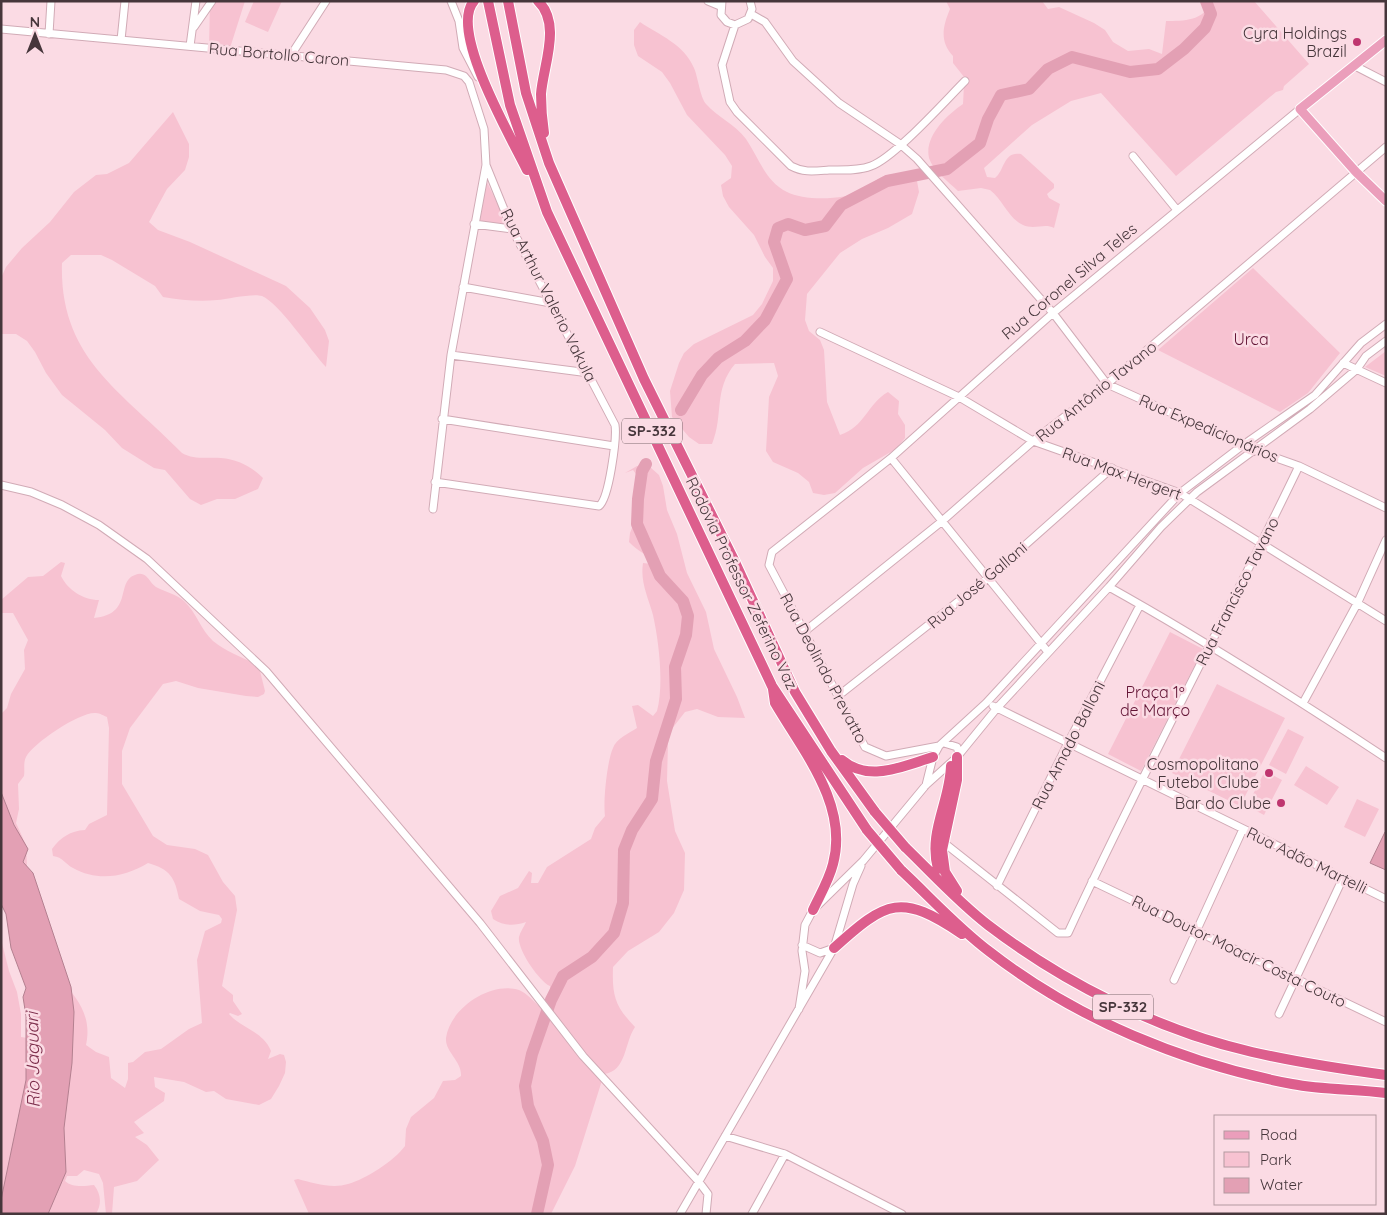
<svg xmlns="http://www.w3.org/2000/svg" width="1387" height="1215" font-family="Quicksand,sans-serif">
	<rect width="100%" height="100%" fill="#fbdbe4"/>
	<path fill="#f7c2d1" d="M210,1H245L230,48L219,57L209,50Z
		M254,1H282L268,32L245,22Z
		M946,1H1042L1048,9L1059,7L1094,23L1105,30L1113,42L1128,51L1149,49L1162,54L1166,21C1183,21 1206,21 1210,1H1254L1309,64L1284,86L1283,90L1276,92L1176,176L1101,93L1071,101L1032,125L984,168L987,177L995,178C1005,170 1003,151 1021,154L1054,184V188L1047,194L1049,198L1060,204L1054,228C1045,223 1034,230 1023,225C1008,218 1003,200 990,190L981,188L958,191C949,182 933,171 929,158C924,136 947,115 963,104L964,85L968,82L953,63V56C939,41 943,26 950,9Z
		M640,22C659,35 684,44 694,68C698,77 700,97 706,104C717,117 735,124 746,139C759,158 765,181 787,192C804,201 844,200 862,191C869,187 876,179 884,176C896,172 906,177 917,181L919,192L912,214L888,228L862,239L840,253L807,294L805,320L809,331L820,340L824,350L827,402L840,435C865,427 867,404 888,392L899,401L898,414L905,425V438L896,449L863,468L835,493L824,495L813,493L809,482L798,473L773,462L766,451L769,397L778,376L774,363L735,364C713,390 724,415 712,444H699L689,437L672,417L670,391L679,363L684,353L694,344L753,315L762,304L773,281V268L765,257L754,235L729,207L723,196L721,185L731,178L732,166L725,155L687,115L670,83L662,72L638,56L634,45V30Z
		M173,112L189,144V157L185,170L167,189L149,222L158,230L190,242L286,286L310,308L325,330L329,341L326,367C311,351 279,303 262,296C253,293 228,299 217,300C200,302 180,300 163,297L155,286L112,260L101,255H71L62,263C59,359 123,392 182,453C194,460 207,457 221,458C237,459 252,467 263,478L258,489L235,499H217L201,505L190,499L165,470L154,468L122,448L105,430L62,395L46,373L35,352L27,341L16,334H1V278L6,267L22,248L50,222L74,192L96,175L107,174L129,163Z
		M485,178L508,226L477,221Z
		M1253,268L1340,353L1308,393L1280,412L1158,350Z
		M1386,351V376L1365,367Z
		M637,466L650,467L659,475L663,486L667,510L677,534L687,573L706,612L714,649L737,697L745,718L718,717L697,709L685,712L671,730L668,743L667,781L675,831L685,853L684,890L674,913L659,932L628,951L613,967C612,996 615,1006 635,1027C624,1043 627,1071 604,1074L575,1166L551,1214H309L294,1180L298,1179C313,1183 332,1189 348,1184C366,1179 394,1161 405,1146L406,1129L411,1117L434,1098L443,1081L455,1080L461,1076C462,1061 445,1052 446,1038C450,1008 491,981 519,990C527,993 534,1002 540,1007H544L550,993V986C539,981 517,949 519,937C520,932 524,927 526,922C514,926 504,926 493,919L491,911L500,896L518,888L529,871L532,873L531,883H538L547,867L591,839L595,828L605,816C603,802 607,761 613,748C616,739 629,733 637,728L632,706L638,705L653,716L657,711C664,685 659,642 653,615C648,597 640,582 643,563L652,564L655,562C647,554 637,551 629,542L630,533L637,515L636,474L633,470L625,473Z
		M61,562L65,563L61,576C68,590 83,600 99,600L94,618C134,614 115,582 135,575C147,570 149,583 156,587C165,592 176,594 184,601C196,612 201,630 213,641C225,651 241,657 254,663L259,667L265,691L264,694L258,697L246,696L198,688L176,681L163,684L130,728L122,751V784L153,836L167,845L195,849L208,855L223,882L235,896L237,910L222,986L233,995V1001L242,1014L238,1016L230,1013L229,1014C242,1029 263,1031 271,1051L268,1059L280,1054L284,1055L286,1062L285,1073L279,1086L271,1099L259,1105L226,1099L214,1091L206,1092L184,1082L154,1077L155,1087L165,1093L164,1101L134,1122L144,1133L135,1137L147,1145L159,1160L137,1181L114,1187L112,1214H106L103,1183L99,1174L84,1170L77,1176H67L65,1181C72,1188 85,1186 94,1185C101,1194 102,1204 96,1214H44L60,979C79,999 92,1018 86,1045L96,1052L109,1057L111,1078L125,1088L128,1079V1063L133,1062L145,1052L161,1049L189,1029L202,1023L197,960L205,931L221,923L222,919L219,915L200,911L179,899C175,878 170,869 148,863C125,877 98,882 73,868C65,864 63,857 53,856L52,849C61,837 70,831 85,830L89,824L107,815L109,728L107,717C104,716 100,713 96,713C81,711 33,743 26,757C23,763 25,770 24,776L18,784L19,809L16,823L26,845L27,865L24,875L1,830V714L7,708L11,694L25,669L24,650L28,640L13,613H1V600L28,577L43,576Z
		M1170,632L1203,649L1141,771L1108,754Z
		M1217,684L1285,718L1240,806L1172,773Z
		M1288,729L1304,737L1286,774L1269,765Z
		M1306,766L1339,787L1327,805L1294,785Z
		M1265,771L1282,780L1264,815L1247,806Z
		M1357,799L1379,809L1365,837L1344,827Z
		M1,939L9,971L17,992L21,1014V1037L28,1038L33,1056L6,1214H1Z"/>
	<path fill="#e3a0b4" stroke="#b48090" d="M1,792L14,825L28,849L23,862L33,873L71,987L74,1012L72,1063L64,1128L66,1172L48,1214H1V1200L26,1080V1016L23,997L26,988L11,948L6,914L1,904Z
		M1385,832H1386V870L1370,863Z"/>
	<g fill="none" stroke-linecap="round" stroke-linejoin="round">
		<path stroke="#e3a0b4" stroke-width="12" d="M681,410L702,375L718,358L745,341L765,320L787,279L774,242L778,228L788,224L805,230L825,226L841,205L887,181L947,169L980,143L988,119L1001,95L1029,89L1048,69L1072,57L1130,72L1158,69L1184,49L1205,28L1211,14L1206,1
			M537,1214L548,1165L543,1141L528,1106L525,1086L532,1054L551,1000L563,976L592,957L614,933L623,903L624,850L632,830L652,799L656,761L676,699L675,667L686,635L688,616L683,601L660,576L637,524L638,499L642,471L646,464"/>
		<g stroke="#d1abb6" stroke-width="9">
			<path id="minor" d="M451,1L459,21L463,48L478,77
				M708,1L720,6
				M722,1L721,15L727,22L735,25L748,19L752,9L750,1
				M751,14L765,22L793,61L839,103L900,144L917,159L1053,313L1107,384L1254,450L1299,466L1386,508
				M735,25L722,65L730,102L737,112L791,166C804,173 815,171 829,170C842,170 858,171 871,166C894,158 945,101 965,81
				M194,27L212,1
				M1,29L446,70L464,76L469,82L484,129L486,165L451,355L433,509
				M49,34L51,1
				M121,40L125,1
				M190,46L196,1
				M291,55L326,1
				M1355,66L1386,82
				M1133,156L1177,210
				M474,224L512,229
				M463,287L551,303
				M820,332L959,397L1033,441L1180,493L1386,621
				M451,355L589,373
				M1343,363L1386,383
				M442,419L614,446
				M891,458L1048,652
				M435,482L599,506C609,499 617,438 615,425L512,229L486,165
				M1,485L31,492L62,505L99,525L147,559L266,671L480,923L583,1056L699,1182L708,1194L706,1214
				M1109,587C1204,640 1295,698 1386,758
				M804,632L941,522L1033,441L1107,384L1386,147
				M838,696L988,578L1112,468
				M1303,703L1358,602L1386,540
				M993,706L1386,899
				M944,743L957,747L959,753
				M939,746L886,756L865,747L769,565L772,552L891,458L1053,313L1300,109
				M926,785L933,757L939,746L986,703L1180,493L1243,445L1315,395L1361,343L1386,324
				M943,842L1058,933H1068C1141,775 1224,622 1299,466
				M1092,881L1386,1022
				M997,886L1068,743L1140,605
				M802,945L820,953L834,948
				M1174,980L1243,829
				M799,1009L805,971L802,951L805,925L813,910L863,861L926,785L957,757L997,708L1109,587L1161,527L1197,492L1310,409L1357,369L1366,356L1386,341
				M1279,1014L1343,878
				M725,1136L785,1154L902,1214
				M680,1214L834,948L853,884L861,866
				M752,1214L785,1154"/>
		</g>
		<g stroke="#fff" stroke-width="11">
			<path id="major" d="M1386,40L1300,109L1356,172L1386,201"/>
		</g>
		<g stroke="#fff" stroke-width="12">
			<path id="highway" d="M474,1C448,30 512,139 527,170
				M488,1L510,105L547,212L772,686L867,830
				M508,1L526,93L549,163L644,379L735,562L795,692L831,751L875,812
				M538,1C562,24 543,66 541,94C541,107 542,120 544,133
				M773,689L775,703C803,751 849,805 833,864C829,880 820,895 813,910
				M957,757V780L942,850L945,872L957,891
				M842,760C869,783 903,766 933,757
				M905,847C932,873 958,902 988,925C1064,983 1157,1030 1252,1052C1296,1062 1341,1069 1386,1075
				M938,869C928,832 950,802 951,766
				M901,870C930,897 958,928 990,952C1076,1019 1185,1064 1292,1084C1323,1090 1355,1089 1386,1093
				M834,948C887,900 901,893 962,934"/>
		</g>
		<use href="#minor" stroke="#fff" stroke-width="7"/>
		<use href="#major" stroke="#eb9ebb" stroke-width="9"/>
		<use href="#highway" stroke="#dd5e8d" stroke-width="10"/>
		<g stroke="#fff" stroke-width="12" stroke-linecap="butt">
			<path id="highway-bridge" d="M875,812L905,847
				M867,830L901,870"/>
		</g>
		<use href="#highway-bridge" stroke="#dd5e8d" stroke-width="10"/>
	</g>
	<g fill="#bf356f" stroke="#fbdbe4" stroke-width="2">
		<circle cx="1357" cy="42" r="5"/>
		<circle cx="1269" cy="773" r="5"/>
		<circle cx="1281" cy="803" r="5"/>
	</g>
	<g text-anchor="middle" stroke-width="5" stroke-linejoin="round" paint-order="stroke">
		<g fill="#fbdbe4" stroke="#7c686e" stroke-width="1">
			<rect x="622" y="418.5" width="60" height="25" rx="4"/>
			<rect x="1093" y="994.5" width="60" height="25" rx="4"/>
		</g>
		<g font-size="15" font-weight="bold" fill="#46363b">
			<text x="652" y="436">SP-332</text>
			<text x="1123" y="1012">SP-332</text>
		</g>
		<g font-size="16" fill="#46363b" stroke="#fbdbe4" text-anchor="end">
			<text x="1347" y="39">Cyra Holdings<tspan x="1347" dy="18">Brazil</tspan></text>
			<text x="1259" y="770">Cosmopolitano<tspan x="1259" dy="18">Futebol Clube</tspan></text>
			<text x="1271" y="809">Bar do Clube</text>
		</g>
		<g font-size="16" fill="#46363b" stroke="#fbdbe4">
			<text transform="translate(279 54) rotate(5)" y="6">Rua Bortollo Caron</text>
			<text transform="translate(1069 281) rotate(-40)" y="6">Rua Coronel Silva Teles</text>
			<text transform="translate(549 295) rotate(63)" y="6">Rua Arthur Valerio Vakula</text>
			<text transform="translate(1096 391) rotate(-39)" y="6">Rua Antônio Tavano</text>
			<text transform="translate(1209 428) rotate(23)" y="6">Rua Expedicionários</text>
			<text transform="translate(1122 473) rotate(20)" y="6">Rua Max Hergert</text>
			<text transform="translate(742 583) rotate(64)" y="6">Rodovia Professor Zeferino Vaz</text>
			<text transform="translate(977 585) rotate(-40)" y="6">Rua José Gallani</text>
			<text transform="translate(1237 591) rotate(-63)" y="6">Rua Francisco Tavano</text>
			<text transform="translate(824 668) rotate(62)" y="6">Rua Deolindo Prevatto</text>
			<text transform="translate(1068 745) rotate(-63)" y="6">Rua Amado Balloni</text>
			<text transform="translate(1307 860) rotate(26)" y="6">Rua Adão Martelli</text>
			<text transform="translate(1239 951) rotate(26)" y="6">Rua Doutor Moacir Costa Couto</text>
		</g>
		<g font-size="16" fill="#631536" stroke="#fbdbe4">
			<text x="1251" y="345">Urca</text>
			<text x="1155" y="698">Praça 1º<tspan x="1155" dy="18">de Março</tspan></text>
		</g>
		<g font-size="18" font-style="italic" fill="#7d2e4c" stroke="#fbdbe4">
			<text transform="translate(33 1060) rotate(-91)" y="6">Rio Jaguari</text>
		</g>
	</g>
	<rect width="1387" height="1215" fill="none" stroke="#46363b" stroke-width="5"/>
	<rect x="1214" y="1115" width="162" height="90" fill="#fbdbe4" stroke="#b399a0"/>
	<rect x="1224" y="1131" width="25" height="8" fill="#eb9ebb" stroke="#b399a0"/>
	<text x="1260" y="1140" font-size="15" fill="#46363b">Road</text>
	<rect x="1224" y="1152" width="25" height="15" fill="#f7c2d1" stroke="#b399a0"/>
	<text x="1260" y="1165" font-size="15" fill="#46363b">Park</text>
	<rect x="1224" y="1178" width="25" height="15" fill="#e3a0b4" stroke="#b399a0"/>
	<text x="1260" y="1190" font-size="15" fill="#46363b">Water</text>
	<g transform="translate(35 35)" stroke="#fbdbe4" stroke-width="4" paint-order="stroke">
	<path d="M0-4L9 19L0 12L-9 19Z" fill="#46363b"/>
	<text y="-8" font-size="14" font-weight="bold" text-anchor="middle" fill="#46363b">N</text>
	</g>
</svg>
